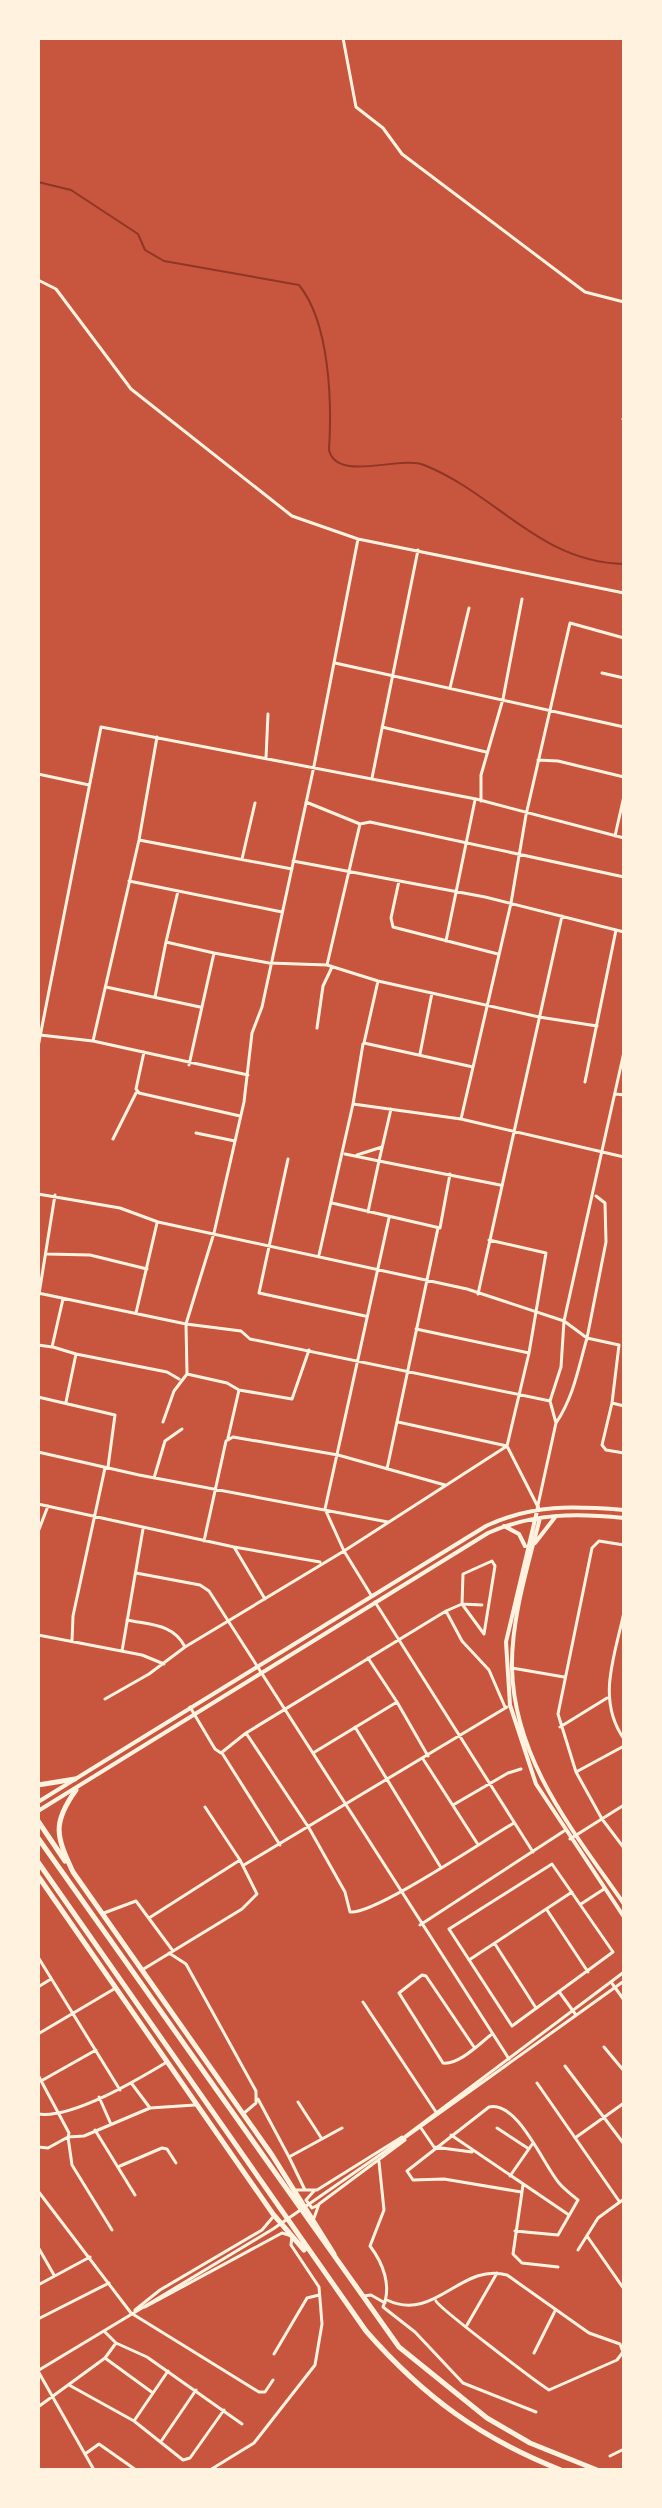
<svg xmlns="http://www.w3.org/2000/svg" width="662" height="2508" font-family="Karla,sans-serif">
	<rect width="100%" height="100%" fill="#c8553d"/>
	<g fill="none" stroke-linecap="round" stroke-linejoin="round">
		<path stroke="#8f3625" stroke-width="2" d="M38,182L71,190L138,234L145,250L164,261L299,285C330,323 332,403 329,450C337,483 400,455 424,465C497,494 539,562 624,564"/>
		<path stroke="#fff3e0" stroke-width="3" d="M343,38L356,107L383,128L402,154L585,292L624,302
			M38,280L56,289L131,389L292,516L358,539L624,593
			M623,419L624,420
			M335,663L624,727
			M602,673L624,678
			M450,688L469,608
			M382,727L486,752
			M266,758L268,714
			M538,760L558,761L624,777
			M38,774L89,785
			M372,778L418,550
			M481,801V775L503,699L522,599
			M306,802L360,824
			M615,836L624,796
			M139,840L292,869
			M242,859L255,803
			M293,861L485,897L624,932
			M129,881L282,912
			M399,881L391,918L393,927L498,954
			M178,891L166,942L214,953L189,1065
			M446,941L475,800
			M214,953L269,963L327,965L378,981L539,1017L597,1026
			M327,965L360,824L370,822L624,877
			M378,981L364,1043L473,1067
			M106,987L200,1007
			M155,997L166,942
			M317,1028L323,986L332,967
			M40,1035L93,1041L248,1075
			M93,1041L139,840L157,737
			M38,1047L101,727L476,799L624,838
			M144,1052L136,1089L139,1093L240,1116
			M420,1054L432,993
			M585,1082L616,930
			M616,1094L624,1095
			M353,1104L363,1044
			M461,1119L511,903L526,815L570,623L624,638
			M196,1133L235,1141
			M113,1139L136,1093
			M345,1154L379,1161L391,1109
			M357,1155L382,1147
			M288,1159L259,1293L365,1316
			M38,1194L120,1208L158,1222L467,1289L564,1321L561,1367L550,1401L556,1423L538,1505
			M596,1196L605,1203L606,1242L587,1338L619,1345L612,1403L624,1406
			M332,1203L440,1228L450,1174
			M368,1212L379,1161L500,1185
			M489,1240L546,1253L529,1353
			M47,1254L90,1255L147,1269
			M319,1255L353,1104L461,1119L624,1157
			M38,1293L186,1324L241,1331L250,1339L550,1401
			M39,1294L55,1195
			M478,1294L562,916
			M136,1313L157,1223
			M416,1329L529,1353L507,1446L538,1507
			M38,1345L52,1347L63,1299
			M53,1347L76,1354
			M187,1374L227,1383L239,1390
			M38,1397L115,1415L108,1467
			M66,1402L76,1354L167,1372L179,1379
			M612,1403L602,1445L606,1450L624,1453
			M163,1422L174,1391L187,1374L186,1324L214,1233L244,1102L252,1033L262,1007L314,766L358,539
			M398,1422L507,1446
			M556,1423C574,1396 578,1369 587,1338L564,1321L624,1052
			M228,1438L239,1390L292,1399L309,1350
			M38,1452L139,1475L388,1522
			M387,1469L438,1228
			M154,1478L165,1441L182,1429
			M38,1504L234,1547L320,1562
			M38,1532L48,1506
			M204,1541L226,1441L233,1437L338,1455L445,1485
			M624,1545L599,1541L592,1548L558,1714L576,1772L602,1819L624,1848
			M234,1547L265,1599
			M136,1573L200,1585L209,1591L509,2059
			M371,1595L344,1551L325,1509L389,1218
			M375,1602L533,1852
			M446,1611L462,1604L463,1574L492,1561L495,1566L484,1634L462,1604L482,1605
			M624,1612C615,1656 596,1699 624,1739
			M127,1620C151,1625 174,1624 185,1647
			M38,1635L142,1655L164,1664
			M72,1641L73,1616L105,1468
			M122,1651L143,1529
			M512,1668L564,1677
			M105,1699L149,1674L185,1647L344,1551L507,1446
			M397,1702L428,1756
			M190,1707L215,1749L221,1753L246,1733L446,1611L462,1641L489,1670L505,1707
			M355,1727L440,1866
			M560,1727L607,1698
			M246,1733L309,1828L345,1892L350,1912C374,1915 486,1839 514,1823
			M222,1753L280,1845
			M313,1753L397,1702L368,1658
			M423,1759L477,1843
			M576,1772L624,1746
			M453,1805L508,1773L521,1769
			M570,1839L624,1805
			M552,1864L613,1952L512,2026L449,1929Z
			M244,1865L507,1707
			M581,1904L604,1889
			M547,1910L588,1972
			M104,1913L136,1901L173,1951
			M149,1918L240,1860
			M420,1925L564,1831
			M495,1944L536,2008
			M169,1953L186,1964L256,2091V2103L243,2114
			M38,1957L120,2090
			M469,1960L572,1892
			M142,1970L242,1909L257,1894L240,1860L205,1807
			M611,1982L624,2000
			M38,1987L51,1979
			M560,1993L576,2015
			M363,2002L436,2112
			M38,2034L114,1989
			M474,2047L426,1976L422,1975L399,1993L443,2063C459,2065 479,2044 492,2034
			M604,2047L624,2071
			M565,2066L624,2144
			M38,2075L69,2133L68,2137L84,2136L150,2108L195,2105
			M41,2081L96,2050
			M537,2083L619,2201
			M132,2084L150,2108
			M99,2097L110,2122
			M258,2099L289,2157L342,2128
			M298,2102L322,2139
			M38,2114C72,2119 137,2080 167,2062
			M421,2128L434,2147L472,2152
			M497,2128L529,2149
			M95,2130L135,2195
			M451,2135L569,2215
			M575,2138L624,2103
			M38,2147L48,2148L68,2137L72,2165L112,2230
			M289,2157L305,2190
			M379,2162L384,2210L370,2246C383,2263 392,2286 383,2307L415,2332L463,2383L536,2412
			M120,2166L162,2148L167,2149L176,2163
			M510,2176L533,2143
			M523,2185L513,2254L522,2263L558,2267
			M296,2190H317L402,2137
			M38,2191L131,2313L259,2392H265L273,2380
			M314,2191L306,2200L312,2208L318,2205
			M314,2218L319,2204L405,2140
			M515,2231L558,2235L578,2200C572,2195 565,2190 559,2183C543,2164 517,2100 489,2107L407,2171L413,2180L444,2179L521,2192
			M587,2236L624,2289
			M38,2247L54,2275
			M578,2250L598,2218L624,2199
			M38,2285L90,2257
			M363,2296L371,2295L385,2303
			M387,2300C435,2323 461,2262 507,2275L589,2333L620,2344L623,2352L617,2360L549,2390C535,2381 439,2308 436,2301
			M145,2307L282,2233L292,2236L291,2245L319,2287L322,2324L315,2365L254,2443L210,2470
			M135,2310L160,2290L262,2230L273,2217
			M38,2319L109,2283
			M467,2325L497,2273
			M105,2332L116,2343
			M534,2353L555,2311
			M274,2354L307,2298L319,2295
			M105,2358L153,2393
			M38,2371L94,2470
			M69,2385L134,2421L183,2460L190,2458L224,2410
			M38,2407L105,2358L116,2343L147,2357L242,2424
			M134,2421L168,2371
			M162,2440L196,2390
			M85,2454L99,2444L136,2470
			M610,2456L624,2449"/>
		<path stroke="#fff3e0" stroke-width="3" d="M392,2147L624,1981
			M39,2370L273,2229L387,2150L624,1972"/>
		<path stroke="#fff3e0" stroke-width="4" d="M538,1507L506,1642L510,1705L536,1784L624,1917
			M540,1518C528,1565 511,1619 512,1668C514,1760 574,1832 624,1904
			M504,1526L519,1534L525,1546
			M535,1543L556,1516
			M38,1802L486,1526C533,1504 573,1506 624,1510
			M38,1811L488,1533C533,1513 576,1513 624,1518"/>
		<path stroke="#fff3e0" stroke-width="5" d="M38,1785L75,1779
			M76,1790C52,1823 56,1836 73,1872L272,2155L334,2254
			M38,1821L65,1861
			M38,1838L399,2347L487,2418L530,2443L597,2470
			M38,1862L366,2331C424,2397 480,2438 561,2470
			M38,1876L273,2214L304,2250"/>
	</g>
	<rect width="662" height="2508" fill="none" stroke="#fff3e0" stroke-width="80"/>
</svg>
